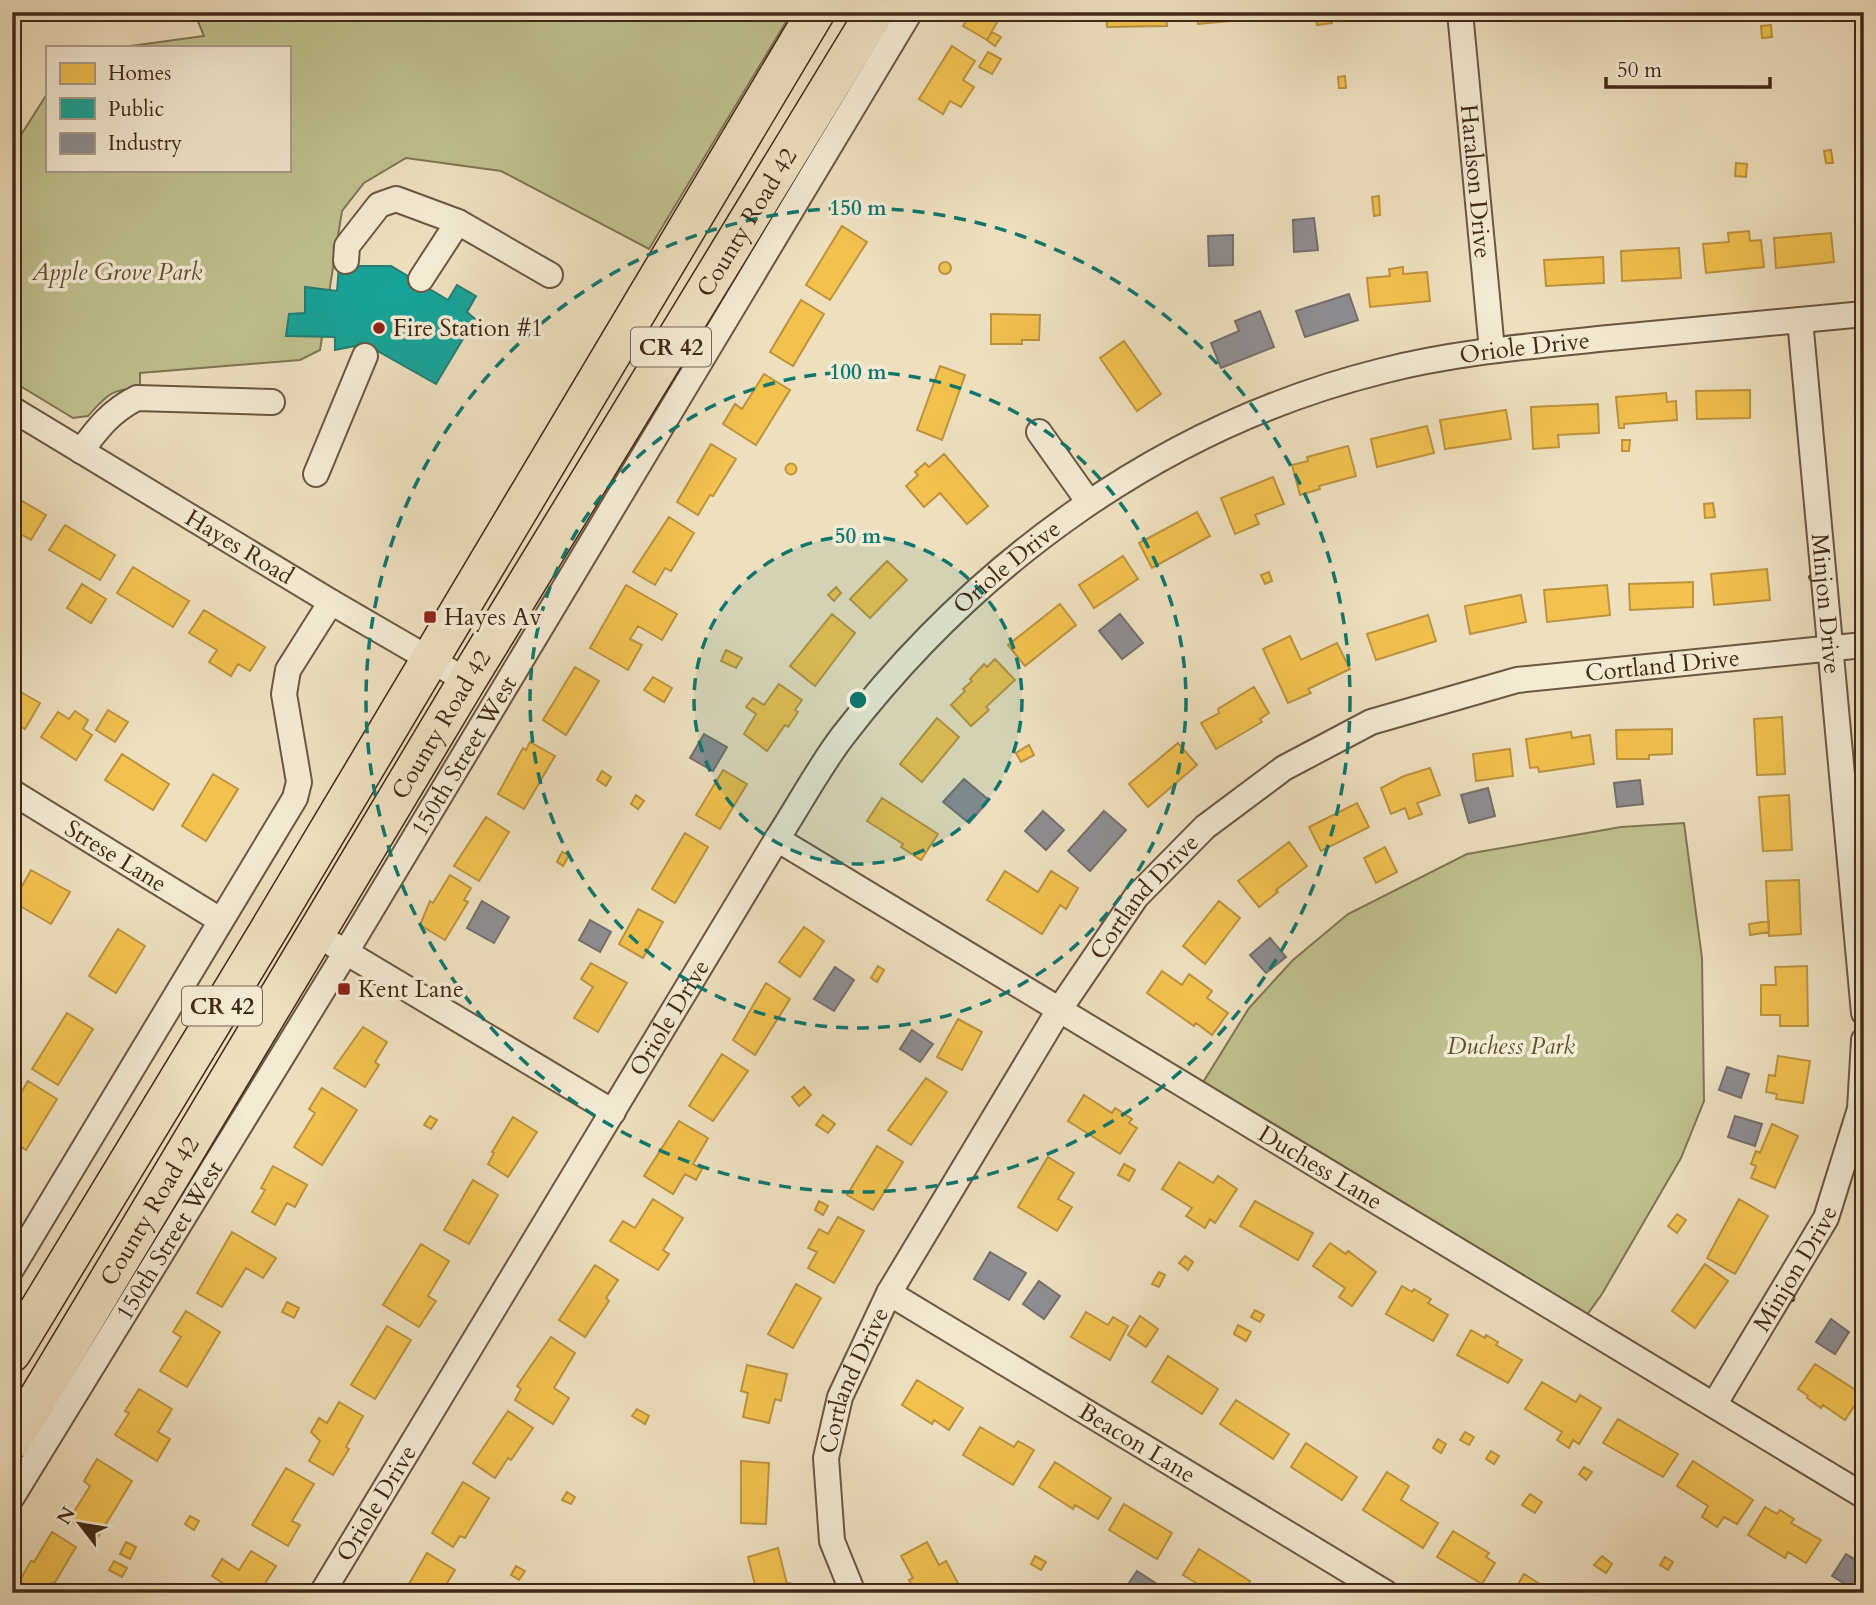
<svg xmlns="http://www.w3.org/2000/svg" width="1876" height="1605" font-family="Cardo,serif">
	<rect width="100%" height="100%" fill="#eee0bf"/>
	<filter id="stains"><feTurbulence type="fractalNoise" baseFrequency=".00286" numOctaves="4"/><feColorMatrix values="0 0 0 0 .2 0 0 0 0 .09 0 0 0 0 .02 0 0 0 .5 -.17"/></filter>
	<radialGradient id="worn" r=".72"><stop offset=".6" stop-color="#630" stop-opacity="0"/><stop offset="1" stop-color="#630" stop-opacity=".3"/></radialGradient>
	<path fill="#bfc18e" stroke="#807552" stroke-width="2" d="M194,12H792L649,249L501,171L406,158L364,183L342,211L320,350L300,360L140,373V388C111,389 107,395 88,416L73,418L12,381V149L47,94V170H289V47H123L204,36Z
		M1684,823L1702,958L1704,1101L1681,1158L1602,1294L1587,1315L1202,1084L1249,1008L1293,960L1348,914L1467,854L1621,827Z"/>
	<path fill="#f2c14e" stroke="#bd933e" stroke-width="2" d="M971,12H1003L987,40L963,26Z
		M1047,12H1066L1065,18L1047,16Z
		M1106,12H1166L1167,26L1107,27Z
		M1197,12H1251V19L1198,24Z
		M1275,12H1336L1331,13L1332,23L1317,25L1316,14L1276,19Z
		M1771,25L1772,37L1762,38L1761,26Z
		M992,32L1001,37L995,46L987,40Z
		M952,46L975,61L963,80L974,87L961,107L950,101L943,114L919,99Z
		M988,52L1001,59L992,74L979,67Z
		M1345,76L1346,88H1339L1338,77Z
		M1831,150L1833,163H1826L1824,151Z
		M1736,163L1747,164L1746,177L1735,176Z
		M1379,196L1380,215L1374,216L1372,197Z
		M842,226L867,242L830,300L806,285Z
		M1749,231L1750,241L1761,240L1764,267L1706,273L1703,244L1729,242L1728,233Z
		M1831,233L1834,262L1776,268L1774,238Z
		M1679,248L1681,278L1622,281L1621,251Z
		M1603,257L1604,283L1546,286L1544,260Z
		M939 268a6 6 0 1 1 12 0a6 6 0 1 1-12 0Z
		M1403,267V274L1427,272L1430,301L1370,307L1367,278L1390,276L1389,269Z
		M801,300L824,314L793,366L770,352Z
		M991,314L1040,315L1039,340H1022V344H991Z
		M1124,341L1161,394L1137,411L1100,358Z
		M940,366L965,375L942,440L917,430Z
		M764,374L790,390L756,445L723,424L735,404L742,409Z
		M1750,390V418L1697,419L1696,391Z
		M1666,393L1667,402L1676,401L1677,420L1624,424V428H1619L1616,397Z
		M1598,404L1599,433L1558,435L1559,447L1533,449L1531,407Z
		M1506,410L1511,439L1445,449L1440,420Z
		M1427,426L1434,453L1377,467L1371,439Z
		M1622,440H1630L1629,451H1622Z
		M711,444L736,459L713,496L710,495L698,515L677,502Z
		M1348,446L1356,476L1319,486L1320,489L1300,495L1292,465L1308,461L1307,457Z
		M944,454L988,506L967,524L940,493L924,507L906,486L918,475L915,472L925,463L929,467Z
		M785.5 469a5.5 5.5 0 1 1 11 0a5.5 5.5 0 1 1-11 0Z
		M1273,477L1284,504L1255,515L1259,524L1235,534L1221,498Z
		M12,495L46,515L31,540L12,529Z
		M1713,503L1715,517L1705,518L1704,504Z
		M1197,512L1210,536L1152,568L1139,543Z
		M669,517L694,533L671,571L665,568L655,585L633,572Z
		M65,525L115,555L100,580L49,550Z
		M1123,556L1138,579L1094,608L1079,585Z
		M887,561L907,580L870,618L850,599Z
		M133,567L189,601L173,627L117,593Z
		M1767,569L1770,600L1714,605L1711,574Z
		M1269,572L1272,581L1265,584L1261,575Z
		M1693,582V607L1630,610L1629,584Z
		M82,584L106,599L91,623L67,608Z
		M626,585L677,614L662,640L638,626L630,639L642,645L628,670L590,648Z
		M1607,585L1610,615L1547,622L1544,590Z
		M836,587L841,593L834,601L828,595Z
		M1521,595L1526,622L1470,634L1465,606Z
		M1060,604L1076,625L1025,666L1008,645Z
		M204,610L265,647L250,671L238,664L231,676L209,662L217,650L189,633Z
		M832,614L855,633L815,686L790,666Z
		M1428,615L1436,641L1376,660L1367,634Z
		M1290,636L1301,660L1337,643L1350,669L1308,689L1311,693L1288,703L1263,649Z
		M726,650L742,658L736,668L721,661Z
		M995,659L1015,680L986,707L989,710L971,726L951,705L965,691L963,689L972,681L970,679L984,664L987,667Z
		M575,667L599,681L566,735L543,720Z
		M653,677L672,688L664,702L644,690Z
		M779,684L802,700L795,710L798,712L788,727L785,725L767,751L744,734L756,714L746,707L753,698L764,705Z
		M12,687L40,703L25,729L12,721Z
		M1254,687L1269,713L1260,719L1262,722L1216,749L1201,723L1219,713L1218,709Z
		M108,710L128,722L115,742L96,730Z
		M75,711L88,720L83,729L92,735L76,760L41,737L58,712L69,719Z
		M1782,717L1785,774L1757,775L1754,719Z
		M937,718L959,737L922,782L900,764Z
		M1672,729V754L1649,755V759H1617L1616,730Z
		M1571,732L1572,738L1590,735L1594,764L1539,772L1538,767L1530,768L1526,739Z
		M530,742L555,756L524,809L498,794L523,748L526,750Z
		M1178,743L1197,765L1148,807L1129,784Z
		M1029,745L1034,755L1021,762L1016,753Z
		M1510,749L1513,776L1476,781L1473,754Z
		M122,754L169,784L153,810L105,780Z
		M1430,768L1440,795L1417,803L1422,814L1409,819L1405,808L1391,814L1381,788L1404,776Z
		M723,770L747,784L720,829L696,815Z
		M602,771L611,777L606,786L597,780Z
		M213,774L238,789L206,841L182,826Z
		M636,795L644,801L638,809L631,804Z
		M1789,795L1792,850L1763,851L1759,797Z
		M882,798L938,834L921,860L901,847L903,844L867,821Z
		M1357,803L1369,827L1321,851L1309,827Z
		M486,817L509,832L479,881L454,866Z
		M685,833L708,847L675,903L652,889Z
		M1289,842L1307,866L1276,890L1278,892L1259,907L1238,881Z
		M1385,847L1397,872L1376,883L1364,858Z
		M562,852L569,855L563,866L557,862Z
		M31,870L70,892L51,924L13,902Z
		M1005,871L1038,892L1051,871L1078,888L1066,909L1060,905L1042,934L987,900Z
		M450,875L471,888L464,900L468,902L445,940L420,925L430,901L433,903Z
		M1799,880L1801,934L1769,936L1766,881Z
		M1219,901L1240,918L1205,964L1183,946Z
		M638,909L663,922L643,958L619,944Z
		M1769,921V932L1750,935L1749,924Z
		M804,927L824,941L800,977L779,962Z
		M118,929L145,946L116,993L89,976Z
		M591,963L627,983L598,1032L574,1018L593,987L581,979Z
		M878,966L884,970L877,982L871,978Z
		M1807,966L1808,1026H1780V1015H1761V985H1776L1775,967Z
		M1162,971L1182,985L1189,974L1212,991L1207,998L1228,1013L1212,1035L1196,1023L1194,1026L1147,993Z
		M766,983L790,999L755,1055L733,1040Z
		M67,1013L93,1029L58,1085L32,1069Z
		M958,1019L982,1032L962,1070L937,1057Z
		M363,1027L387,1042L375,1062L379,1065L365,1087L334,1068Z
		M722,1054L748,1071L713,1121L689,1106Z
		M1778,1056L1810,1061L1803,1103L1776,1099L1777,1094L1766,1092L1769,1075L1775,1076Z
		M926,1078L947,1092L911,1145L888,1130Z
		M28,1081L57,1099L26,1150L12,1141V1108Z
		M804,1087L811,1095L799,1106L792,1097Z
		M322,1088L357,1110L322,1165L294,1147L315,1113L309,1109Z
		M1084,1095L1112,1113L1115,1108L1132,1119L1129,1123L1137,1128L1120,1154L1068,1121Z
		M823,1115L835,1124L828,1133L816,1125Z
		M430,1116L437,1120L431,1129L424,1125Z
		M513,1117L537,1132L508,1177L488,1164L494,1153L492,1152Z
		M679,1121L708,1138L693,1164L702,1169L696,1180L685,1174L673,1194L644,1176Z
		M1772,1124L1798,1136L1775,1188L1751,1178L1756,1166L1751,1164L1756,1151L1760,1153Z
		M877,1146L903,1162L873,1210L847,1195Z
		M1048,1157L1074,1173L1058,1199L1072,1207L1057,1231L1018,1207Z
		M1179,1162L1213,1183L1218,1176L1237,1189L1215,1223L1210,1219L1205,1228L1186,1216L1192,1208L1162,1189Z
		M1124,1164L1135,1170L1129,1181L1118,1175Z
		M273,1166L307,1185L295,1207L287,1203L275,1225L252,1212L265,1190L261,1188Z
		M473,1180L498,1195L469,1244L444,1230Z
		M653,1199L683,1218L663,1250L669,1254L658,1270L610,1241L623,1221L635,1228Z
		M1739,1199L1768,1216L1735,1274L1707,1258Z
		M819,1201L828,1206L823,1215L815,1210Z
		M1255,1201L1313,1233L1298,1260L1240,1226Z
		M1677,1214L1686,1220L1677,1233L1668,1226Z
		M838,1217L864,1231L834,1283L808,1268L817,1252L808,1248L819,1229L828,1234Z
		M232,1232L276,1258L263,1278L246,1268L222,1307L197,1293Z
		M1330,1243L1346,1254L1348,1251L1376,1272L1352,1306L1339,1297L1345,1288L1313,1266Z
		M421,1244L449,1261L428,1296L436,1301L419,1327L383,1305Z
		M1185,1256L1193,1262L1188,1270L1179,1263Z
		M1705,1264L1728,1281L1695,1328L1672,1311Z
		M595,1265L618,1280L606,1298L609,1301L585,1337L559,1320Z
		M1159,1272L1165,1275L1159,1287L1152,1284Z
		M796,1284L821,1298L793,1348L768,1334Z
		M1402,1286L1412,1292L1414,1289L1431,1299L1428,1303L1448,1315L1433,1341L1386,1314Z
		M287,1302L299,1308L294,1318L282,1312Z
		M1255,1310L1264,1315L1260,1322L1251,1317Z
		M186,1311L220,1332L187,1387L160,1371L181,1337L173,1332Z
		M1086,1312L1108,1325L1113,1317L1128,1326L1110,1360L1071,1337Z
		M1140,1316L1158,1329L1146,1347L1128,1335Z
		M1238,1325L1251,1332L1246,1341L1234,1334Z
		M387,1326L411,1340L375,1399L351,1385Z
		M1471,1330L1485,1338L1486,1335L1498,1342L1496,1345L1522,1360L1508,1383L1457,1355Z
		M551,1337L575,1353L554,1388L569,1398L553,1424L515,1400L521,1389L517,1386Z
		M1168,1356L1218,1389L1202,1414L1152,1382Z
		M1815,1364L1862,1394L1845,1420L1823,1405L1821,1408L1807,1398L1808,1396L1798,1389Z
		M747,1365L787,1374L781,1401L775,1399L769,1423L743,1417L748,1393L741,1391Z
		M917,1380L963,1408L949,1430L934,1420L932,1424L902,1405Z
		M1542,1382L1576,1402L1580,1395L1601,1408L1579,1444L1573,1440L1569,1448L1557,1440L1562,1432L1525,1409Z
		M139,1389L172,1409L158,1432L170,1439L157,1461L115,1435L129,1413L125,1411Z
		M1236,1400L1289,1434L1273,1459L1220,1424Z
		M339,1402L363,1416L346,1447L349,1449L333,1475L309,1461L320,1441L311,1432L319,1418L327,1423Z
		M637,1409L649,1416L645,1424L632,1416Z
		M508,1411L533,1428L511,1460L508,1458L495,1478L473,1463Z
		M1618,1419L1678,1454L1663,1477L1603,1443Z
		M980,1427L1014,1447L1018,1441L1034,1450L1013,1485L963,1455Z
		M1465,1432L1474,1437L1469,1445L1460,1440Z
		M1438,1439L1446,1444L1441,1453L1433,1448Z
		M1306,1443L1357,1477L1342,1500L1291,1467Z
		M1491,1451L1499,1456L1494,1464L1486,1459Z
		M97,1459L132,1481L98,1537L69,1520L90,1486L84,1481Z
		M741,1461L769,1463L766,1524L741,1523Z
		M1693,1461L1753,1500L1737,1524L1724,1517L1717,1527L1702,1517L1708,1506L1677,1486Z
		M1055,1462L1111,1498L1098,1519L1075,1505L1073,1509L1039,1487Z
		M1584,1467L1592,1472L1586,1480L1579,1474Z
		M286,1468L314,1484L292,1521L300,1525L288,1546L252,1525Z
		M1387,1472L1409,1486L1401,1500L1438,1523L1423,1548L1363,1510Z
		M463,1482L489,1498L465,1538L460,1536L453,1547L432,1533Z
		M567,1492L575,1497L571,1504L562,1500Z
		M1530,1494L1542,1502L1535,1513L1522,1505Z
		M1124,1504L1172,1533L1157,1559L1109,1530Z
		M1765,1507L1777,1514L1780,1510L1794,1519L1791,1523L1821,1540L1806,1563L1788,1552L1785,1558L1748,1535Z
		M190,1516L199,1521L194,1530L185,1524Z
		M1453,1531L1489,1553L1486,1557L1495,1563L1482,1584L1437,1557Z
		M52,1532L76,1547L54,1584L52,1583L46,1593H29L17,1585L31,1561L34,1562Z
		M126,1542L136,1547L130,1559L120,1554Z
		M927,1542L939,1565L946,1561L959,1585L944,1593H916L909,1580L913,1578L901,1556Z
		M778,1548L787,1584L790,1583L793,1593H757L748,1557Z
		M1199,1549L1250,1581L1243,1593H1197L1201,1586L1183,1575Z
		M251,1551L276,1566L259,1593H227L230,1588L212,1576L222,1559L239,1570Z
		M427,1553L455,1570L441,1593H396L400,1585L406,1589Z
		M1035,1556L1046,1562L1041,1570L1031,1564Z
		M1602,1556L1612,1564L1606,1573L1594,1565Z
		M1665,1557L1673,1562L1668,1570L1660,1565Z
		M114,1561L127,1568L122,1577L109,1570Z
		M516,1566L525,1571L519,1580L511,1575Z
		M1524,1574L1554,1593H1513Z"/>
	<path fill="#17a398" stroke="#247e71" stroke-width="2" d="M339,266H391L448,300L457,285L476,296L467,312L475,319L436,384L365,344L335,350V337L286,336L289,314L305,313V287L337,291Z"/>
	<path fill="#8d8d92" stroke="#766f6d" stroke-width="2" d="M1314,218L1318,250L1294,252L1293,220Z
		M1233,235V265L1209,266L1208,236Z
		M1349,294L1358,320L1305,337L1296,311Z
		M1260,311L1274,347L1221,368L1211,343L1239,331L1235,321Z
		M1120,614L1143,643L1122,659L1099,631Z
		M704,734L727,747L713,771L690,758Z
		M964,779L989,800L969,823L943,802Z
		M1640,780L1643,804L1617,807L1614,783Z
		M1488,788L1495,816L1469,823L1461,795Z
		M1043,811L1064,830L1046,850L1025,831Z
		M1104,811L1126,830L1090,871L1068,851Z
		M482,901L509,917L494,943L467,928Z
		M590,920L611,932L600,952L579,940Z
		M1270,938L1286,957L1266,973L1250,955Z
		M835,967L854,980L834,1011L814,999Z
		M912,1030L933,1044L920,1062L900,1049Z
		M1727,1067L1749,1074L1741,1098L1719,1090Z
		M1735,1116L1762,1124L1755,1146L1728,1137Z
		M990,1252L1026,1273L1009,1300L974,1279Z
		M1039,1281L1060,1296L1044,1319L1023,1304Z
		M1831,1319L1849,1332L1835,1354L1816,1342Z
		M1846,1554L1864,1565V1593H1860L1832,1576Z
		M1137,1571L1157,1584L1151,1593L1123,1592Z"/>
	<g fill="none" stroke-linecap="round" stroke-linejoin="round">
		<g stroke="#6c5741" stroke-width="28">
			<g id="minor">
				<path id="s1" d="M1460,12L1492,350"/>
				<path d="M346,261L347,246L379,205L396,199L458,222"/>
				<path d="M421,279L458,222L550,275"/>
				<path id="s2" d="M1800,320L1864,1013"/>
				<path id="s3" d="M12,409L331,602L467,681"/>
				<path d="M1039,432L1088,501"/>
				<path d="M81,451C98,428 111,411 137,398L272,402"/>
				<path d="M316,474L365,356"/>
				<path id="s4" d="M12,792L220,920"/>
				<path id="s5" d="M777,839L1864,1496"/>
				<path d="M334,945L613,1112"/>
				<path d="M12,1268L295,798L299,782L284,694L288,670L331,602"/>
				<path id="s6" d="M889,1293L1386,1593"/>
				<path id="s7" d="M1714,1405L1826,1218L1860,1109L1864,1040"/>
				<path id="s8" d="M12,1497L346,952L910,12"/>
				<path id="s9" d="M322,1593L777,839C799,805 818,769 842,737C977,561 1165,425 1382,371C1456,352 1533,346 1609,338C1694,330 1779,322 1864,314"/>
				<path id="s10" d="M853,1593L832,1541L826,1458L840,1397L889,1293L1059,1010L1136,897L1205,827L1284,768L1371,722L1517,680L1864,645"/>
			</g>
		</g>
		<g stroke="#412917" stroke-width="40">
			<g id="highway">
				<path d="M12,1353L268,931L816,12"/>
				<path id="s11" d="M12,1441L467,681L875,12"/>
			</g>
		</g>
		<use href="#minor" stroke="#f4ebd5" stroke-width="24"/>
		<use href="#highway" stroke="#eee0bf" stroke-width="37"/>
	</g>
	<circle cx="858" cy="700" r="164" fill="#0f766e" fill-opacity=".12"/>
	<g fill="none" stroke="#0f766e" stroke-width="3.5" stroke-dasharray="12 9">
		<circle cx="858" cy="700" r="164"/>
		<circle cx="858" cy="700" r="328"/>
		<circle cx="858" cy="700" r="492"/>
	</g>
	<g fill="#8f2418" stroke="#f4ebd5" stroke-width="2.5">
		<circle cx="379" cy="328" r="7"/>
		<rect x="423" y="610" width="14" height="14" rx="3.5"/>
		<rect x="337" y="982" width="14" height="14" rx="3.5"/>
	</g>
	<g text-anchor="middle" stroke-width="7" stroke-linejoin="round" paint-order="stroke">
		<g fill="#f4ebd5" stroke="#776350" stroke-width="2">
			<rect x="631" y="327.5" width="80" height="39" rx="5"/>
			<rect x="182" y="986.5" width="80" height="39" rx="5"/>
		</g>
		<g font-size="23" font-weight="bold" fill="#412917">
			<text x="671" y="355">CR 42</text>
			<text x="222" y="1014">CR 42</text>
		</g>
		<g font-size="24" fill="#412917" stroke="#f4ebd5">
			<text dy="8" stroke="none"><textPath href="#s1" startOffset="170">Haralson Drive</textPath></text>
			<text dy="8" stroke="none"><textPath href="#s11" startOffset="1423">County Road 42</textPath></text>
			<text dy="8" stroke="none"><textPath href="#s9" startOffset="1811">Oriole Drive</textPath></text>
			<text dy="8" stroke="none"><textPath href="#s3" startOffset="266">Hayes Road</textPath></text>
			<text dy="8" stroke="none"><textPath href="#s9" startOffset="1239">Oriole Drive</textPath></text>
			<text dy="8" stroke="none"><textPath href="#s2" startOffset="285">Minjon Drive</textPath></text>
			<text dy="8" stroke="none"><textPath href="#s10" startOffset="1377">Cortland Drive</textPath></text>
			<text dy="8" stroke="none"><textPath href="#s11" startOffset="835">County Road 42</textPath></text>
			<text dy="8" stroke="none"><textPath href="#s8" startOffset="868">150th Street West</textPath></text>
			<text dy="8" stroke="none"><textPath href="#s4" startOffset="122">Strese Lane</textPath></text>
			<text dy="8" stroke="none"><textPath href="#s10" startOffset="789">Cortland Drive</textPath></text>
			<text dy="8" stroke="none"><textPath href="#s9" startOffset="672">Oriole Drive</textPath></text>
			<text dy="8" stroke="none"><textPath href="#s5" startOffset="635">Duchess Lane</textPath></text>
			<text dy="8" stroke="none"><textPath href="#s11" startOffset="268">County Road 42</textPath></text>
			<text dy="8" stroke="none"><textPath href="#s8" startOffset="301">150th Street West</textPath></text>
			<text dy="8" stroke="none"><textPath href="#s7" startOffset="159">Minjon Drive</textPath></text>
			<text dy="8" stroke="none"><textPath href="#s10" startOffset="222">Cortland Drive</textPath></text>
			<text dy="8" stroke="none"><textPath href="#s6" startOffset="290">Beacon Lane</textPath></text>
			<text dy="8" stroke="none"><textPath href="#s9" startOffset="105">Oriole Drive</textPath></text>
		</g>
		<g font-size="24" font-style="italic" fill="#604f35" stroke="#f4ebd5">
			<text x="117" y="280">Apple Grove Park</text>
			<text x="1511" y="1054">Duchess Park</text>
		</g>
		<g font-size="24" fill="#412917" stroke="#f4ebd5" text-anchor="start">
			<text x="393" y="336">Fire Station #1</text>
			<text x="444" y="625">Hayes Av</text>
			<text x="358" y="997">Kent Lane</text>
		</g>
	</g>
	<circle cx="858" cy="700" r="10" fill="#0f766e" stroke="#f4ebd5" stroke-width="3.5"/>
	<g font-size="21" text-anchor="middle" font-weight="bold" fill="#0f766e" stroke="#f4ebd5" stroke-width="7" stroke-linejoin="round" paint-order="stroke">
		<text x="858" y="215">150 m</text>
		<text x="858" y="379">100 m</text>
		<text x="858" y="543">50 m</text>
	</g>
	<rect width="1876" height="1605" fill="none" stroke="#eee0bf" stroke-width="42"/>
	<rect x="14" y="14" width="1848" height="1577" fill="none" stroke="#412917" stroke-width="3.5"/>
	<rect x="21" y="21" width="1834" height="1563" fill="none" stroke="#412917" stroke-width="2"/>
	<rect x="46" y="46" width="245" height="126" fill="#f4ebd5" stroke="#ac9d89" stroke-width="2"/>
	<rect x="60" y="63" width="35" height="21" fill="#f2c14e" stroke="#ac9d89" stroke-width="2"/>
	<text x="108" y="80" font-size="21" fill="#412917">Homes</text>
	<rect x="60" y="98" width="35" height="21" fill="#17a398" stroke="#ac9d89" stroke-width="2"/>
	<text x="108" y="116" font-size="21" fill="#412917">Public</text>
	<rect x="60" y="133" width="35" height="21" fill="#8d8d92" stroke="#ac9d89" stroke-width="2"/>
	<text x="108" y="150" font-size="21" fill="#412917">Industry</text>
	<g transform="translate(80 1524) rotate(301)" stroke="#f4ebd5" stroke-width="5" paint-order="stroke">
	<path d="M0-5L12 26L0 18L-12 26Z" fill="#412917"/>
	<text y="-10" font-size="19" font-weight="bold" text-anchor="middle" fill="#412917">N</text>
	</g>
	<path d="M1606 77v10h164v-10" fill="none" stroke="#412917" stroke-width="3.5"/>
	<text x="1617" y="77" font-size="21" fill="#412917" stroke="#f4ebd5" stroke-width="5" paint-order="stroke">50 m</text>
	<rect width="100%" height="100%" filter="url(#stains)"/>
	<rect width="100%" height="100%" fill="url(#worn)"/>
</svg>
